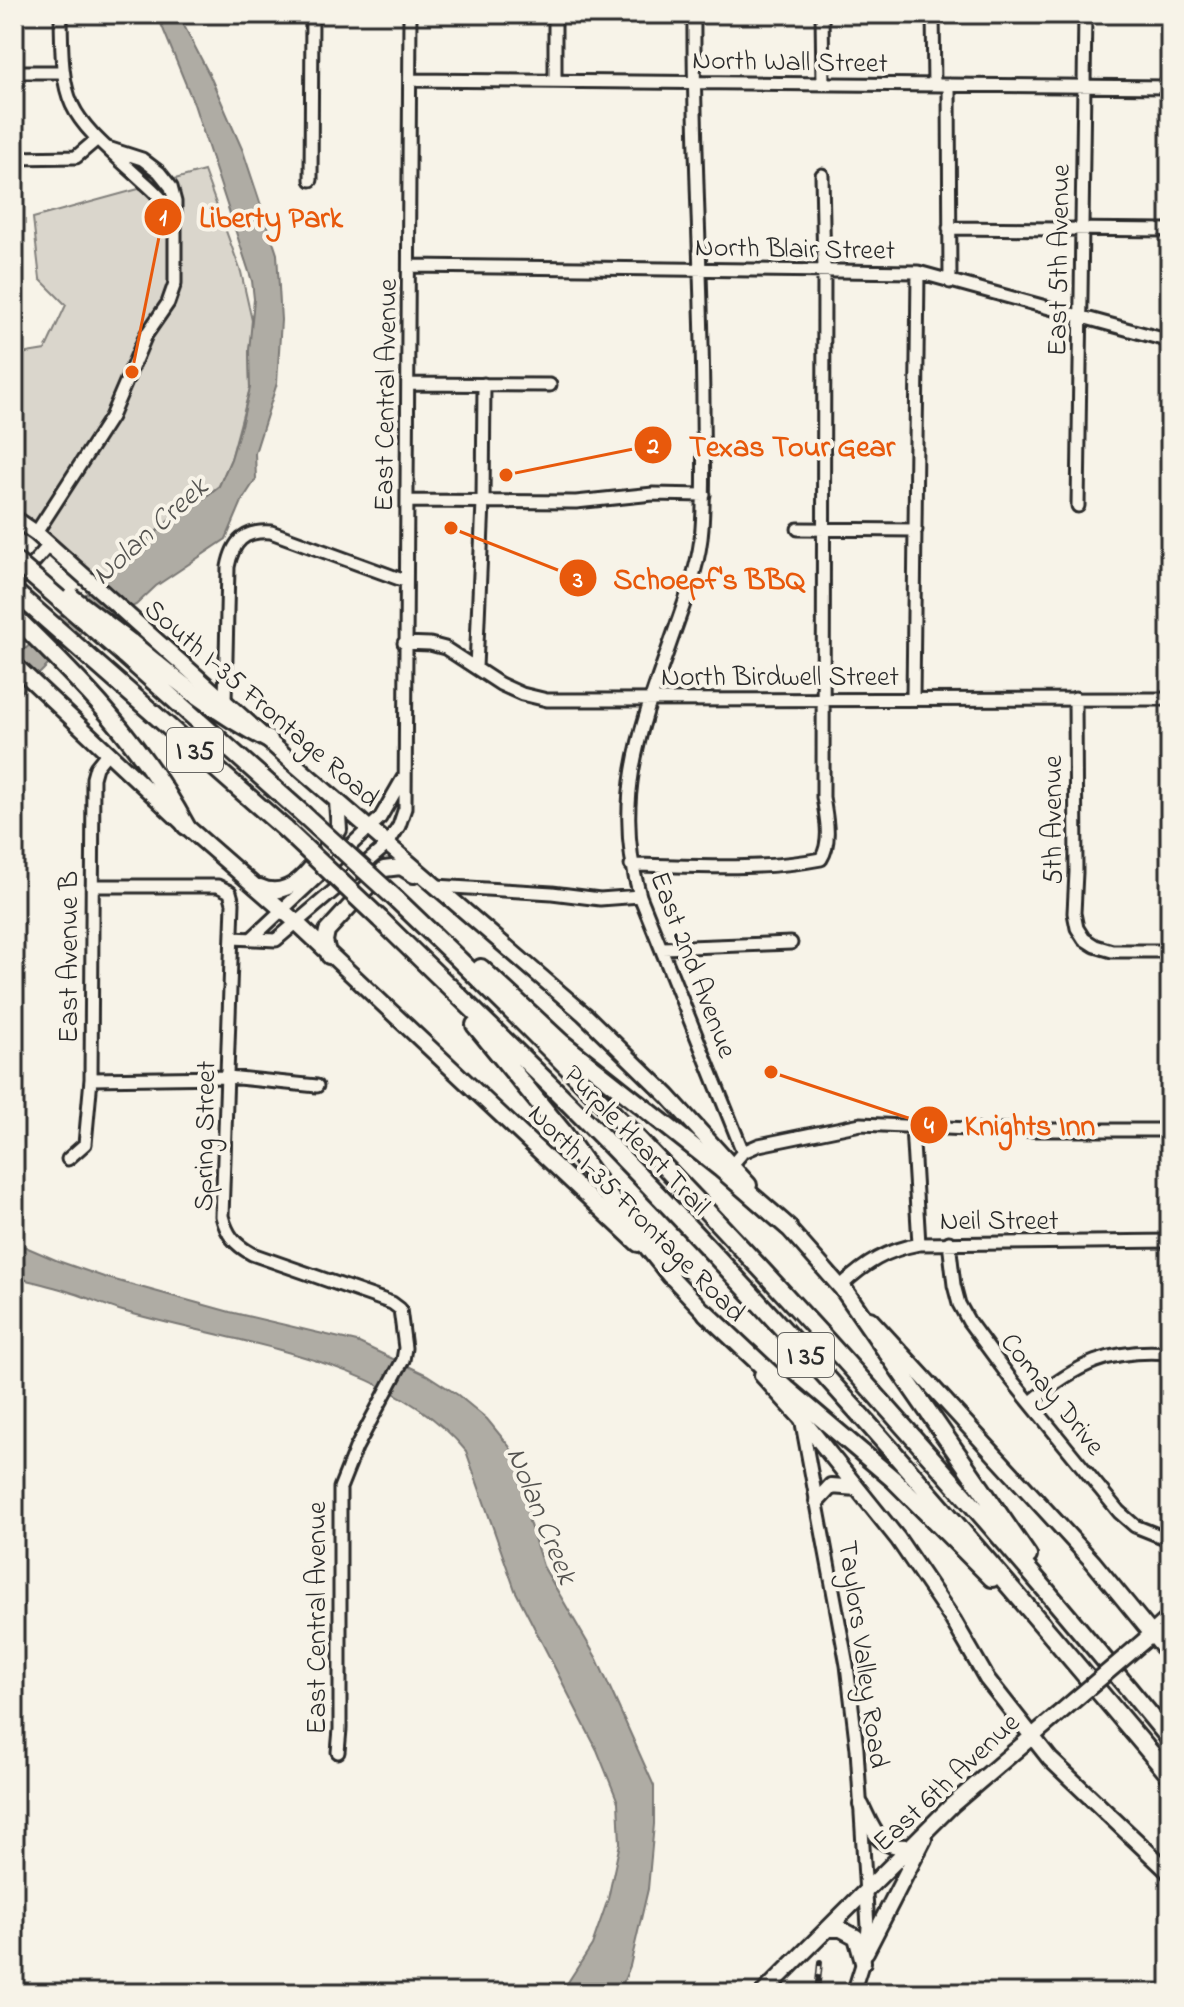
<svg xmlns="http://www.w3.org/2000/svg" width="1184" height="2007" font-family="'Indie Flower',sans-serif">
	<rect width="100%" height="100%" fill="#f7f3e8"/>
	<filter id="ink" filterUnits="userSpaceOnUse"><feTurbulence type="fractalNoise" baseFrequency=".0125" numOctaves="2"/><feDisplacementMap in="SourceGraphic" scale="16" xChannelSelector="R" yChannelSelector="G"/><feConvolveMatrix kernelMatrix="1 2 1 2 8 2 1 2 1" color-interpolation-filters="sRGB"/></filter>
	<g filter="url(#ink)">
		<path fill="#dad6cc" stroke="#82807c" stroke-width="2" d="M204,171L241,272L253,325L249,351L250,388L231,459L219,486L204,498L192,501L92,586L14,518V355L45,350L66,305L40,279L33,218Z"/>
		<path fill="#afaca4" stroke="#7a7874" stroke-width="2" d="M157,14H178L210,76L243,151L277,254L281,320L277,383L255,453L256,479L243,499L226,539L156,586L136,605L84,629L14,699V660L48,627L192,501L204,498L219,486L231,459L242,422L250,388L249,351L254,299L252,281L194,104Z
			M14,1242L58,1261L104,1277L230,1312L357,1342L427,1375L458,1395L487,1419L509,1446L519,1463L526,1490L529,1522L543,1566L597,1659L654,1786V1824L648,1889L630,1966L619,1993H561L592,1945L608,1899L620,1843L618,1802L597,1750L515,1590L466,1451C389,1356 230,1343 119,1310C104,1305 89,1298 73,1293C54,1286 34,1282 14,1277Z"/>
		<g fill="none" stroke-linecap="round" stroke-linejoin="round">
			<g stroke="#2b2b2b" stroke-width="17">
				<path id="minor" d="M61,14C62,106 65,111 133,172C148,186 165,198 173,218
					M694,14C693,143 702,272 703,401C703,443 705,485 702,528C700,560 689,590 678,621C645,717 610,793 640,896L743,1152
					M822,14L823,84
					M933,14L934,85
					M14,72H62
					M410,80L1170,87
					M555,81V14
					M949,85L950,282
					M14,158L76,157L96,140
					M311,180L312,14
					M949,228L1170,230
					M410,266L918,272L1170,341
					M408,384L550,385
					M407,501L576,502L653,494L704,495
					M1078,506L1085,14
					M798,529L916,530
					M36,533L111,417L146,335L168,303L175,283V202L171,187L159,172L142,159L108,148
					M14,585L49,545
					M404,643L430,644L445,648L500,684L522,694L547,700L1170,699
					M476,668L483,502L484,384
					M913,698L918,272
					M1075,698L1076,872L1074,913L1077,928L1084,939L1095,946L1112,951H1170
					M225,702L228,567C233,541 244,530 271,532L405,581
					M631,865C694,866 760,871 821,859C832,841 826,817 823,797L824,270L822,175
					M92,886H218L230,892L233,903L222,1216C227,1235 234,1244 252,1254L392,1303L400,1309L405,1348L403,1360L356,1448L340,1488V1729L338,1752
					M436,886L552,893L600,899L640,896
					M232,938L276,940L387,845L399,826L405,808L410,14
					M251,939L380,818L403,778
					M663,948L791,943
					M91,1079L228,1077L317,1086
					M912,1127L919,1244
					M68,1159L85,1144L91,1079L93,778L96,767L108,752
					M731,1166L743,1152L759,1145L861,1124L989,1130H1170
					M949,1242L954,1285L959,1304L969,1322L1010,1378L1119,1512L1135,1526L1170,1540
					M841,1286C865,1263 887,1250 919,1244L1170,1241
					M1031,1402C1077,1364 1110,1348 1170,1353
					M801,1418L847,1665L857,1749L868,1927L866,1952L853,1993"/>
			</g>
			<g stroke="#2b2b2b" stroke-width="20">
				<path id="major" d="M14,518L36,533L291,761L584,1014L668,1096L749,1185
					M14,664L186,826L297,923L638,1244
					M260,887C295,904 320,854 339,830L337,801
					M329,956L325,941L327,931L384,869L401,867L414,875
					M782,1221L850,1298
					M664,1269L713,1321
					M870,1319L1093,1562L1170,1656
					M762,1375L801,1418L898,1539L953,1620L987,1679L1050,1759L1170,1873
					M817,1501L831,1486L857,1488
					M1145,1640L1170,1617
					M861,1805C874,1832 877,1848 910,1847
					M829,1929H841L856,1937L863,1962
					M866,1952L924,1839
					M763,1993L952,1805L1056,1716"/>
			</g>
			<g stroke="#2b2b2b" stroke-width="22">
				<path id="highway" d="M14,591L286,830
					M14,616C82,682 140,741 186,826
					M130,642C173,678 218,715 269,740
					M123,654L303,814
					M396,899C672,1161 929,1445 1170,1739
					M380,919C456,994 534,1067 609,1144C806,1346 989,1560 1170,1776
					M481,968L562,1043L720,1168L788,1227
					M475,1025L562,1131L622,1215L671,1276
					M844,1290L1028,1556
					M706,1313L787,1389L893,1479L992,1578"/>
			</g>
			<use href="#minor" stroke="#f7f3e8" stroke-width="11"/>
			<use href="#major" stroke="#f7f3e8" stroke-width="14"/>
			<use href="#highway" stroke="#f7f3e8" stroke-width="16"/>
			<g stroke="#2b2b2b" stroke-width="6">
				<path id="rail" d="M817,1993L820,1962"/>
			</g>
			<use href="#rail" stroke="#f7f3e8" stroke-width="3" stroke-dasharray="9" stroke-linecap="butt"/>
			<g stroke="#2b2b2b" stroke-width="20" stroke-linecap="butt">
				<path id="major-bridge" d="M1056,1716L1145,1640"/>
			</g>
			<g stroke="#2b2b2b" stroke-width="22" stroke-linecap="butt">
				<path id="highway-bridge" d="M14,560L123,654
					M71,597L130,642
					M303,814L396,899
					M286,830L380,919"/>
			</g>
			<use href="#major-bridge" stroke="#f7f3e8" stroke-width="14"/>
			<use href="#highway-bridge" stroke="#f7f3e8" stroke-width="16"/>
		</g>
	</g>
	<g text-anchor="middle" stroke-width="8" stroke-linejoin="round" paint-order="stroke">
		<g fill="#f7f3e8" stroke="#686764" stroke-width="2">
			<rect x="167" y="728" width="56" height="44" rx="6"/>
			<rect x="778" y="1333" width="56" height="44" rx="6"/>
		</g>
		<g font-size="26" font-weight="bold" fill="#2b2b2b">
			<text x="195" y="759">I 35</text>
			<text x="806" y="1364">I 35</text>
		</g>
		<g font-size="28" fill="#2b2b2b" stroke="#f7f3e8">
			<text transform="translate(790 60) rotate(1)" y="10">North Wall Street</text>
			<text transform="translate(795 247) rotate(1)" y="10">North Blair Street</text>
			<text transform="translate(1057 260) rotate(-89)" y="10">East 5th Avenue</text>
			<text transform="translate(384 395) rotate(-89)" y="10">East Central Avenue</text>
			<text x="780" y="685">North Birdwell Street</text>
			<text transform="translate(263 702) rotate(41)" y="10">South I-35 Frontage Road</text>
			<text transform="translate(1051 820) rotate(-90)" y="10">5th Avenue</text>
			<text transform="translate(67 957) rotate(-90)" y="10">East Avenue B</text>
			<text transform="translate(695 964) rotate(69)" y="10">East 2nd Avenue</text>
			<text transform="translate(203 1136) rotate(-89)" y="10">Spring Street</text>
			<text transform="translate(638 1139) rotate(46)" y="10">Purple Heart Trail</text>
			<text transform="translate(638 1212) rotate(45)" y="10">North I-35 Frontage Road</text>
			<text x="999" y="1229">Neil Street</text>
			<text transform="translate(1054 1393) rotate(51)" y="10">Comay Drive</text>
			<text transform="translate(315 1618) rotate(-90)" y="10">East Central Avenue</text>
			<text transform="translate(865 1654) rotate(82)" y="10">Taylors Valley Road</text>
			<text transform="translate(945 1781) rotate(-43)" y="10">East 6th Avenue</text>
		</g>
		<g font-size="30" font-style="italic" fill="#53524f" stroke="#f7f3e8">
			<text transform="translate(149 530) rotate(-42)" y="10">Nolan Creek</text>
			<text transform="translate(543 1515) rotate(68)" y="10">Nolan Creek</text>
		</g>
	</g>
	<path fill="none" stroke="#e8590c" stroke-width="3" d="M132 372L163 217M506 475L653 445M451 528L578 578M771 1072L929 1125"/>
	<g fill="#e8590c" stroke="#f7f3e8" stroke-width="3">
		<circle cx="132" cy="372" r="8"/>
		<circle cx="506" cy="475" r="8"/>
		<circle cx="451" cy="528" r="8"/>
		<circle cx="771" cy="1072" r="8"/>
		<circle cx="163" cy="217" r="20"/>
		<circle cx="653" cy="445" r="20"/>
		<circle cx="578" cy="578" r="20"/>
		<circle cx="929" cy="1125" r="20"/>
	</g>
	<g font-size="24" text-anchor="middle" font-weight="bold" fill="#fff">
		<text x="163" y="225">1</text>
		<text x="653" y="453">2</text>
		<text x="578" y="587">3</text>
		<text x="929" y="1133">4</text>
	</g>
	<g font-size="30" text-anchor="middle" font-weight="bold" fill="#e8590c" stroke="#f7f3e8" stroke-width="8" stroke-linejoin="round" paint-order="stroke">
		<text x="271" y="227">Liberty Park</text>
		<text x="792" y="456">Texas Tour Gear</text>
		<text x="709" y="589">Schoepf's BBQ</text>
		<text x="1030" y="1135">Knights Inn</text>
	</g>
	<rect width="1184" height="2007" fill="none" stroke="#f7f3e8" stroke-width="48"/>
	<rect x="24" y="24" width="1136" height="1959" fill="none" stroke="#2b2b2b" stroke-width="3" filter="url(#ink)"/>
</svg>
